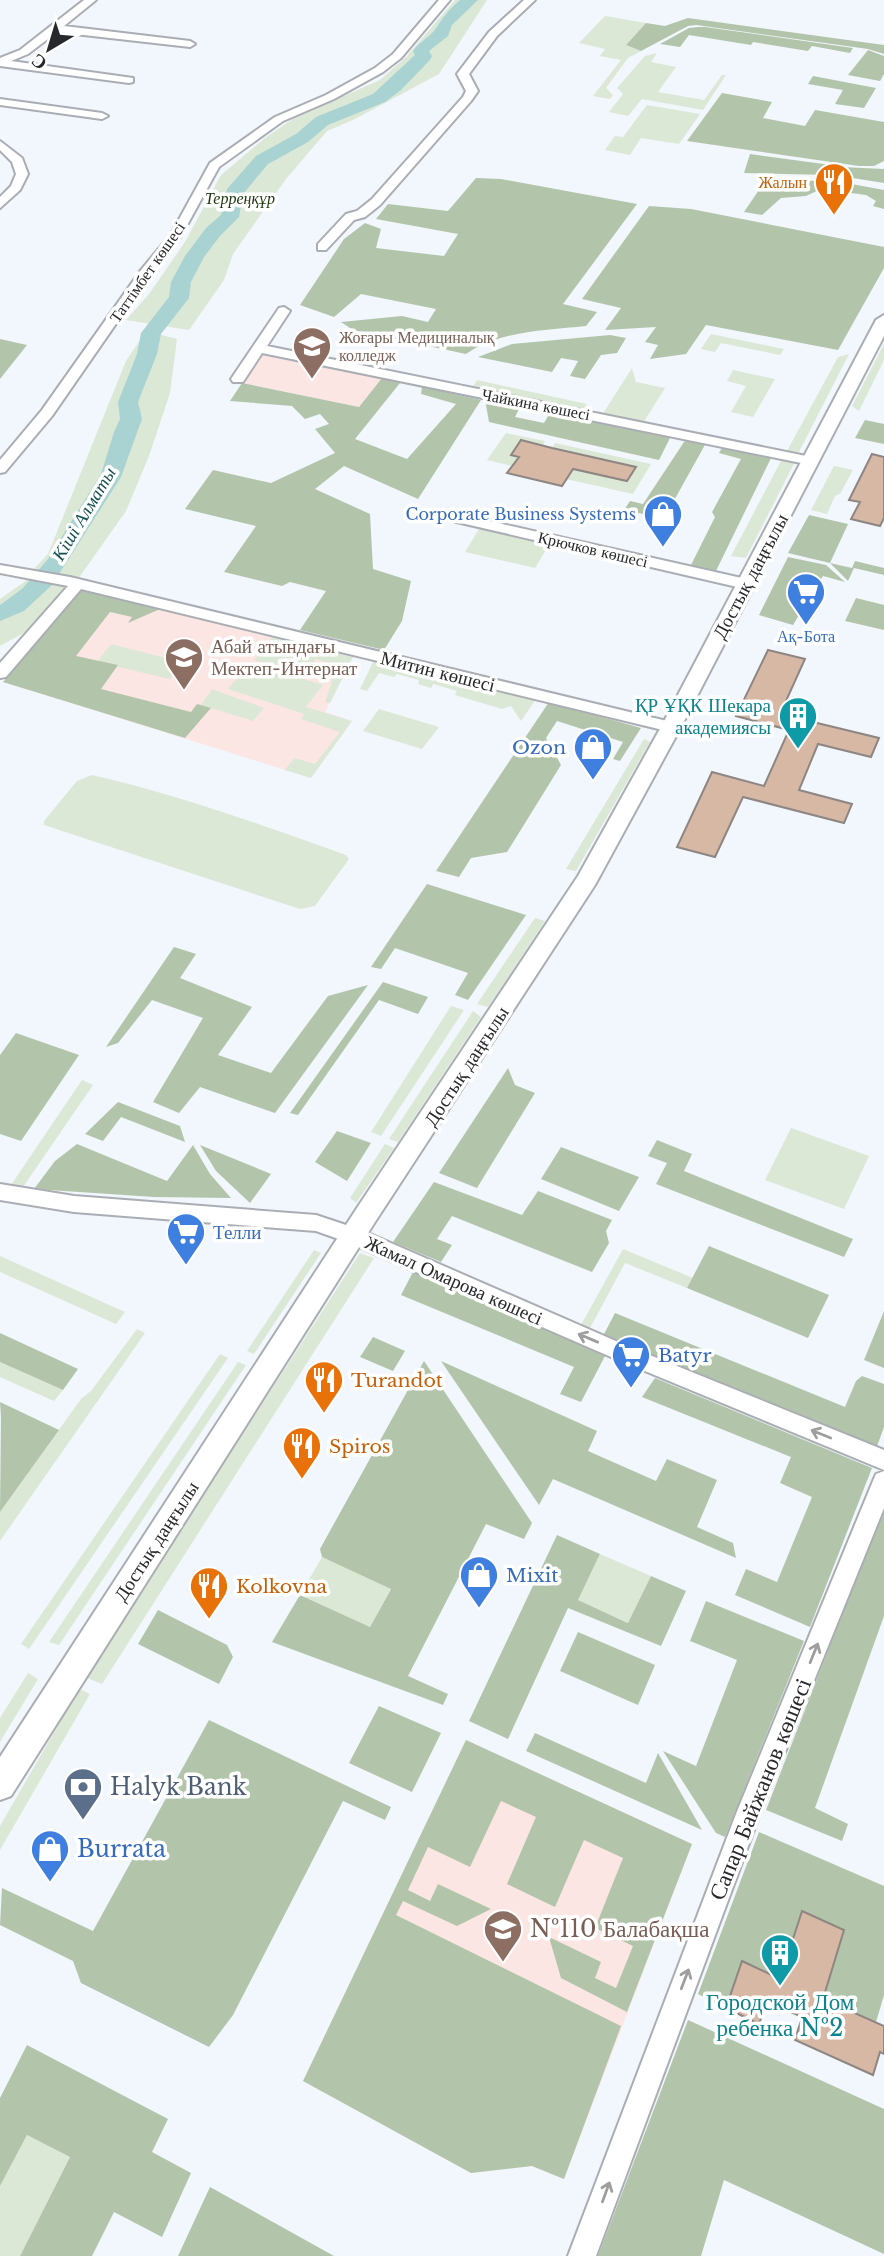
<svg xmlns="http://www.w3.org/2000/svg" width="884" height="2256" viewBox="0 0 884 2256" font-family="'Libre Baskerville',serif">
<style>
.education{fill:#fce6e3}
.green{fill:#dce8d6}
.forest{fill:#b2c5aa}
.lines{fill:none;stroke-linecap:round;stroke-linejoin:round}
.river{fill:#a9d2d2;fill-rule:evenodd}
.building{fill:#d6b8a5;stroke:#8d8682;stroke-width:2}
.minor-casing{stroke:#aaaeb4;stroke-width:4}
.major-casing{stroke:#aaaeb4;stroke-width:4}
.minor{fill:#fff;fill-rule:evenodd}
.major{fill:#fff;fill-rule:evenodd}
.oneway{stroke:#9e9ea0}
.labels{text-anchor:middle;stroke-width:7;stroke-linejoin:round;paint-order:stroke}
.far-food-label{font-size:16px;fill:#c56008;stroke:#fff;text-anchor:end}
.far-park-label{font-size:16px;font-style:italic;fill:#1a330a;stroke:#fff}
.far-street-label{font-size:16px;fill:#27282b;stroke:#fff}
.far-education-label{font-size:16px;fill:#785e54;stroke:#fff;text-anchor:start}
.far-shop-label{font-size:16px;fill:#366cbe;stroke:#fff;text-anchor:end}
.far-water-label{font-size:18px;font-style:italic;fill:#134e4e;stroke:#fff}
.street-label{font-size:19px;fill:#27282b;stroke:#fff}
.education-label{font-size:19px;fill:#785e54;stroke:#fff;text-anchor:start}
.culture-label{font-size:19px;fill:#0d838f;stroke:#fff;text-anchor:end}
.shop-label{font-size:19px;fill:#366cbe;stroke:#fff;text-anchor:start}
.food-label{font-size:19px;fill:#c56008;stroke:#fff;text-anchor:start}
.near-service-label{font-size:23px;fill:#4e5e75;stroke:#fff;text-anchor:start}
.near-street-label{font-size:23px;fill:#27282b;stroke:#fff}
.near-shop-label{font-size:23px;fill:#366cbe;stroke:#fff;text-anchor:start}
.near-education-label{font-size:23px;fill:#785e54;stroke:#fff;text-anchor:start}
.near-culture-label{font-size:23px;fill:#0d838f;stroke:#fff}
</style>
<rect width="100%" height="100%" fill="#f2f6fd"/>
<path class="education" d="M 264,354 L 382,378 L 359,407 L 242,383 Z
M 79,589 L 354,655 L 325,712 L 352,721 L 311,778 L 3,682 Z
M 466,1740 L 692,1844 L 564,2179 L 532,2166 L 471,2173 L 303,2081 Z"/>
<path class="green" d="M 455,0 L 487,0 L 439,74 L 353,120 L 327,131 L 286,179 L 233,254 L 224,280 L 189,330 L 126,320 L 149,294 L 185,242 L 221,175 L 265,138 L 294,118 L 380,80 L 406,57 Z
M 605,16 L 646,23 L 626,45 L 641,51 L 628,58 L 606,88 L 613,95 L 610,99 L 593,96 L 621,60 L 600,56 L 605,49 L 579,43 Z
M 657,53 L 651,62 L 676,67 L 658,92 L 704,100 L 722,75 L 726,75 L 703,110 L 642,99 L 628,116 L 609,112 L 623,94 L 617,88 L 645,56 Z
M 647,105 L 700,114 L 679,144 L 641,138 L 630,155 L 605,150 L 615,136 L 623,137 Z
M 146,331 L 177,339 L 170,393 L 149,456 L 126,511 L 78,579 L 32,571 L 48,554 L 126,361 Z
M 711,334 L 784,349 L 780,355 L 721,343 L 715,352 L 701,349 Z
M 884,344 L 884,360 L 859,411 L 852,406 Z
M 849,354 L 798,454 L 787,451 L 838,357 Z
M 632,368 L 636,382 L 665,388 L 643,423 L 602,415 Z
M 733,370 L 775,379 L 753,417 L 731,412 L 746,386 L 727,381 Z
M 477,380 L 587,404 L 583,410 L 472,388 Z
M 506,433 L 545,441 L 543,445 L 521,441 L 548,466 L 517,459 L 512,466 L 487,460 Z
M 555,443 L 651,464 L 633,494 L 566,479 L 562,466 L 626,481 L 635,468 L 552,448 Z
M 783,457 L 796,460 L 746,558 L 731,556 Z
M 834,466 L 853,470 L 840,494 L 835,496 L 827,514 L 811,510 Z
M 479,529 L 549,545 L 535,568 L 465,552 Z
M 27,580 L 70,587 L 31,629 L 0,646 L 0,599 Z
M 273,636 L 354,655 L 330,703 L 325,702 L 337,666 L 316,659 L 303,675 L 254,660 Z
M 111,644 L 181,662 L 170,679 L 97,662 Z
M 374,660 L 536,699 L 521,721 L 511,706 L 502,709 L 455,695 L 457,691 L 433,684 L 431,688 L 418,684 L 419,680 L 397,674 L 394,677 L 379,673 L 367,691 L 360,689 Z
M 251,662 L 323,685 L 306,707 L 352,721 L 311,778 L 285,770 L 294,758 L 315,764 L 340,732 L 301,719 L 304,714 L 228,689 Z
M 212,689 L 264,708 L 253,721 L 201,705 Z
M 379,709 L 439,727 L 422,749 L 363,731 Z
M 644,739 L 650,742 L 576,871 L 566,869 Z
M 92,775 C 179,795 262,825 346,855 L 349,859 L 315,906 L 300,909 L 44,825 L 44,821 L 77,781 Z
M 535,918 L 545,921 L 488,1007 L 477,1004 Z
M 451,1006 L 464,1010 L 381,1136 L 371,1132 Z
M 473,1011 L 481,1017 L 398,1142 L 389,1139 Z
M 82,1080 L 93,1085 L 23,1187 L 11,1185 Z
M 791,1128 L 869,1156 L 844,1209 L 765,1180 Z
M 385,1144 L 394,1148 L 356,1203 L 350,1198 Z
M 623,1249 L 693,1278 L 687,1288 L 625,1263 L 589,1330 L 580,1327 Z
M 314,1250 L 321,1253 L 254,1354 L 247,1351 Z
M 360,1253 L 374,1258 L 102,1684 L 85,1677 Z
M 0,1256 L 125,1312 L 116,1324 L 0,1272 Z
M 137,1329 L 145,1333 L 0,1541 L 0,1512 L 81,1399 L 91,1391 Z
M 220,1354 L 228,1358 L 29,1649 L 21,1644 Z
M 0,1362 L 63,1390 L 54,1401 L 0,1377 Z
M 238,1362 L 246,1365 L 59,1645 L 49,1642 Z
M 600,1554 L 651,1576 L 629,1623 L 578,1600 Z
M 322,1557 L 391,1588 L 370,1627 L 300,1595 Z
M 28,1673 L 38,1679 L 0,1742 L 0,1718 Z
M 79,1689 L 90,1694 L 0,1850 L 0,1826 Z
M 27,2135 L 70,2157 L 20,2256 L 0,2256 L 0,2186 Z"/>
<path class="forest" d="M 688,18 L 884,45 L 884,54 L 868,49 L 696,25 L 688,26 L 641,51 L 626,45 L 646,23 L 665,26 Z
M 698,27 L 705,27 L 853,48 L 850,53 L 812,46 L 808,51 L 753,42 L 751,45 L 689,35 L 680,47 L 660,44 L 689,28 Z
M 868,50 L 884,56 L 884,74 L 880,81 L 848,75 Z
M 813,76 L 876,88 L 864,108 L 835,104 L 843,90 L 808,84 Z
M 722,93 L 772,102 L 763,118 L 805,126 L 815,110 L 884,122 L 884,161 L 874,166 L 859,166 L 687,141 Z
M 750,154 L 831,165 L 830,175 L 744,173 Z
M 841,167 L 884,169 L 884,183 L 840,176 Z
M 476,178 L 501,179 L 637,204 L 563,304 L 597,312 L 586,326 C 546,330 499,331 466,354 L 353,330 L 341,322 L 402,316 L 428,322 L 436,309 L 361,294 L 334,317 L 300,305 L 344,239 L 365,223 L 381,229 L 376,248 L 444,256 L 458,234 L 376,219 L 388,204 L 448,211 Z
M 767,178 L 846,183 L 884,190 L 884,209 L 873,206 L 876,201 L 866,195 L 821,189 L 806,196 L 781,198 L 762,215 L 744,212 Z
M 649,206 L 691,209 L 884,247 L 884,268 L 838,350 L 706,325 L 686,354 L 650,359 L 658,345 L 645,342 L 656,327 L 605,330 L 621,308 L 582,299 Z
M 610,335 L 626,338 L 617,353 L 601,355 L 585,379 L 570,376 L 578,361 L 561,358 L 552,372 L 478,357 L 512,344 Z
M 0,339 L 27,345 L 0,379 Z
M 382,378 L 400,383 L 355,439 L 407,459 L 456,404 L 421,394 L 422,387 L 481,400 L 418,499 L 344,466 L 315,489 L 370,514 L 373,569 L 411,581 L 402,621 L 384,650 L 300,630 L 326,591 L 290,582 L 282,586 L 224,572 L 256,526 L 185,509 L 213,470 L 271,483 L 335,453 L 315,429 L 329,424 L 320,414 L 305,419 L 292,406 L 230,401 L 242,383 L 359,407 Z
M 485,399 L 520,407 L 515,417 L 544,423 L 550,413 L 555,412 L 671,436 L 659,460 L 489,422 Z
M 865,420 L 884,424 L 884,444 L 855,438 Z
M 686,439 L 706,443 L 671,506 L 659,504 L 653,516 L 624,510 L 630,501 L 643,504 Z
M 723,446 L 772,456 L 715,573 L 690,567 L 715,517 L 712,512 L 741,459 L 719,453 Z
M 809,515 L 848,524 L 830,563 L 852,568 L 855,561 L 884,568 L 884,575 L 854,568 L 848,581 L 830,563 L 788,553 Z
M 788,557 L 826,565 L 845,582 L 823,576 L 793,625 L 759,615 Z
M 79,589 L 160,609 L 128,623 L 132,617 L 110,612 L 76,656 L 118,665 L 101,689 L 191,712 L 197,704 L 211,708 L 185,738 L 3,682 Z
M 856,598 L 884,605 L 884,630 L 845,621 Z
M 549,702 L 641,728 L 620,761 L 613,759 L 623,742 L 557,721 L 546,738 L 561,765 L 507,852 L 471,858 L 459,877 L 436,871 Z
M 427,884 L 526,915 L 468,1000 L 455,995 L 468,973 L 395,948 L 381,969 L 371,967 Z
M 174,947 L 196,954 L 180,978 L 252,1007 L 218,1055 L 271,1073 L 328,996 L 368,985 L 275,1113 L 200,1087 L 179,1113 L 153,1102 L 203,1018 L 152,1000 L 118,1043 L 106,1047 Z
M 383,982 L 428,997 L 418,1014 L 379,1000 L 298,1115 L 290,1113 Z
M 16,1033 L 79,1055 L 21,1141 L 0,1134 L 0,1055 Z
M 508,1068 L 515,1085 L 535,1093 L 477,1188 L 439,1173 Z
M 118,1102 L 180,1126 L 185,1142 L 121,1117 L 103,1141 L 85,1134 Z
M 337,1131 L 371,1143 L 347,1181 L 315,1162 Z
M 657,1140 L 692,1154 L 684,1171 L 853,1239 L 844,1257 L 656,1184 L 667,1163 L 648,1156 Z
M 77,1144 L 167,1181 L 193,1145 L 210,1174 L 231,1198 L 154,1197 L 34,1189 L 55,1161 Z
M 200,1145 L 271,1174 L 250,1203 L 216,1171 Z
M 561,1147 L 639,1177 L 619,1211 L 541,1179 Z
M 434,1182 L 522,1215 L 538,1191 L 612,1220 L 606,1231 L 609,1243 L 592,1272 L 452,1216 L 437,1239 L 452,1245 L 441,1262 L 393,1242 Z
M 709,1246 L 829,1295 L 808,1338 L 687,1288 Z
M 413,1272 L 606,1354 L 581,1402 L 560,1394 L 574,1367 L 401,1295 Z
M 884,1311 L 884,1368 L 864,1360 Z
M 615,1313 L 845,1407 L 856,1381 L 862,1376 L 884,1384 L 884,1427 L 876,1449 L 603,1336 Z
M 0,1333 L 78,1369 L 63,1390 L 0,1362 Z
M 373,1337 L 405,1351 L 393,1371 L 360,1357 Z
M 424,1361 L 532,1523 L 524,1539 L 486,1524 L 408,1676 L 448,1694 L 443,1705 L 272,1642 L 300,1595 L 370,1627 L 391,1589 L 322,1557 L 320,1549 Z
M 441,1361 L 597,1431 L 588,1451 L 656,1481 L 667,1459 L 717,1480 L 697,1527 L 733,1543 L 736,1558 L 553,1479 L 539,1505 Z
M 655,1378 L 872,1468 L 810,1627 L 735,1595 L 746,1569 L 777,1582 L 812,1497 L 780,1483 L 791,1457 L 642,1397 Z
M 0,1402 L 59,1430 L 0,1512 L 1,1417 Z
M 884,1507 L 884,1616 L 815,1808 L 848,1824 L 842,1841 L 766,1810 Z
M 557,1535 L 600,1554 L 578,1600 L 628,1623 L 651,1576 L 686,1591 L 661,1646 L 568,1608 L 508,1739 L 469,1721 Z
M 706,1601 L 804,1641 L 725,1837 L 716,1833 L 663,1751 L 696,1766 L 737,1660 L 690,1641 Z
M 158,1610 L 227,1645 L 233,1657 L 219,1684 L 138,1644 Z
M 578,1632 L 655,1665 L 638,1705 L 560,1671 Z
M 379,1706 L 441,1733 L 412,1792 L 349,1763 Z
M 209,1720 L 391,1807 L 385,1820 L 343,1801 L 233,2015 L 209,2047 L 81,1983 L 73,1961 L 0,1925 L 2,1888 L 93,1931 Z
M 535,1733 L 646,1783 L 658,1753 L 702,1830 L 526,1751 Z
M 466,1740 L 692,1844 L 627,2012 L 561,1978 L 549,1937 L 601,1962 L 595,1978 L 616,1988 L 633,1946 L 595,1928 L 623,1858 L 584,1840 L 555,1907 L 507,1884 L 536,1817 L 501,1801 L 470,1867 L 428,1847 L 408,1890 L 430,1901 L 438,1884 L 491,1909 L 457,1926 L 403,1901 L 396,1915 L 621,2026 L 564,2179 L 532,2166 L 471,2173 L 303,2081 Z
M 759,1832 L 884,1886 L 884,1995 L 876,2022 L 823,1999 L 844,1930 L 802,1911 L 780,1979 L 742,1962 L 726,2008 L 698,1994 Z
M 688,2020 L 884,2109 L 884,2254 L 724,2180 L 701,2256 L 598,2256 Z
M 27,2045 L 168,2119 L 152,2152 L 191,2173 L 162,2237 L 114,2212 L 92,2256 L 20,2256 L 70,2157 L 27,2135 L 0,2186 L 0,2098 Z
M 210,2187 L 334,2256 L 178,2256 Z"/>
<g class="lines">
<path class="river" d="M 460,0 L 478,0 L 452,25 L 448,36 L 429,51 L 432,56 L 430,60 L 401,90 L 385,102 L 328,125 L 308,142 L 268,164 L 243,194 L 239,217 L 220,236 L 204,257 L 191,282 L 189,298 L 161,334 L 157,354 L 138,402 L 142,419 L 121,477 L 52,585 L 24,611 L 0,621 L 0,605 L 22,589 L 48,559 L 101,474 L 114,432 L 120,419 L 118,402 L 137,354 L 141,333 L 169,297 L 171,282 L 185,256 L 206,228 L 221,215 L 227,189 L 256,156 L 296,134 L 316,117 L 373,94 L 415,55 L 413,51 C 418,43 428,38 434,31 C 442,19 448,10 460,0 Z"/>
</g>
<path class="building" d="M 521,440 L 552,448 L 636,467 L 627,481 L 573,469 L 562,486 L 507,473 L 519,457 L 511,455 Z
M 872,454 L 884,457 L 884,518 L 880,526 L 851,519 L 860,502 L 849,500 Z
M 768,650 L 805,659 L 780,714 L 879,738 L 871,757 L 818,744 L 799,790 L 852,804 L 844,823 L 743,797 L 715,857 L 677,847 L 712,772 L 764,786 L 789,730 L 736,716 Z
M 802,1911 L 844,1930 L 823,1999 L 884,2026 L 884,2054 L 880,2052 L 873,2075 L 795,2040 L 802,2017 L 767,2001 L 759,2024 L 726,2008 L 742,1961 L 780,1979 Z"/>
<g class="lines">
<g class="minor-casing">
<path id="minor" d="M 84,0 L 96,0 L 64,26 L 190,41 L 195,44 L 190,47 L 57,32 L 28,54 L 11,61 L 133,78 L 133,82 L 129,83 L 0,66 L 0,58 L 20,50 Z
M 439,0 L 450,0 L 401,58 L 383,72 L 334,99 L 283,121 L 219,167 L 180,238 L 149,276 L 52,416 L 5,472 L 0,473 L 0,460 L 42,410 L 141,270 L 171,234 L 210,163 L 275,117 L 326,95 L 375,68 L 393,54 Z
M 524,0 L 535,0 L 497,36 L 469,74 L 478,91 L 471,101 L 380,205 L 365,217 L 354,220 L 326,250 L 318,250 L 318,244 L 346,214 L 357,211 L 372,199 L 463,97 L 466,91 L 457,74 L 489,32 Z
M 0,99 L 102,113 L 108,116 L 102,119 L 0,105 Z
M 0,141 L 22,158 L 28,174 L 20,190 L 0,208 L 0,197 L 11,186 L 16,174 L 12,162 L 0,150 Z
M 284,307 L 290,311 L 267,346 L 811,457 L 818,461 L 811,465 L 262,353 L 243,382 L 233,382 L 231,379 L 279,308 Z
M 440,510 L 746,579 L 754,584 L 746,589 L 435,517 L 433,514 L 435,511 Z
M 0,565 L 70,577 L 671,722 L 679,727 L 671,732 L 81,589 L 6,677 L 0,678 L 0,663 L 68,586 L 0,573 Z
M 0,1184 L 74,1196 L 316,1215 L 361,1230 L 625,1345 L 884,1450 L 884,1470 L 611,1357 L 347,1242 L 316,1231 L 74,1212 L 0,1200 Z
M 884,1471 L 884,1508 L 760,1814 L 596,2256 L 568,2256 L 736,1814 L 873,1481 L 876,1474 Z"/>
</g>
<g class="major-casing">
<path id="major" d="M 884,315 L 884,336 L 681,727 L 595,885 L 375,1222 L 11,1796 L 0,1800 L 0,1757 L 357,1208 L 578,876 L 661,727 L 876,320 Z"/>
</g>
<use href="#minor" class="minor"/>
<use href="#major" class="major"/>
</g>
<defs><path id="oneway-shaft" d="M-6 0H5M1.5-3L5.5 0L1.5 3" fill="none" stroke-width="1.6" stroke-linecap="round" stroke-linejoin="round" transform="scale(1.75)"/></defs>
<g class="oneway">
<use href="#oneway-shaft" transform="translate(588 1338) rotate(-157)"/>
<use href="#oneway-shaft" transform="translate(821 1434) rotate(-158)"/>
<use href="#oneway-shaft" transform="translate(814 1653) rotate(-68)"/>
<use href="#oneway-shaft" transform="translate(685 1979) rotate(-69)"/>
<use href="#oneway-shaft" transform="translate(606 2192) rotate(-70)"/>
</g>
<defs>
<g id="restaurant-pin" transform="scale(2.0125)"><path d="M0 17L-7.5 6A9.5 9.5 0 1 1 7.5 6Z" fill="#e8710a" stroke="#fff"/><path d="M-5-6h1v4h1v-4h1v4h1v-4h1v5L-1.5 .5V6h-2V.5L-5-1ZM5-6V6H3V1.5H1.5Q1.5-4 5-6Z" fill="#fff"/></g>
<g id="university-pin" transform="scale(2.0125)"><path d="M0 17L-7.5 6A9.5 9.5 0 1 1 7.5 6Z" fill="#8d6e63" stroke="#fff"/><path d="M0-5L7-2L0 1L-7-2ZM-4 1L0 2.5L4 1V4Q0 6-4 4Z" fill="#fff"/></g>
<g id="shop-pin" transform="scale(2.0125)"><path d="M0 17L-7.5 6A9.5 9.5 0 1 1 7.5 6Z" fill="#3f7fe0" stroke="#fff"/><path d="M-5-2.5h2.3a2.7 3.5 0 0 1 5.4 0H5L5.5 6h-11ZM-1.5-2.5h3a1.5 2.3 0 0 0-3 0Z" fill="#fff"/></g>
<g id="supermarket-pin" transform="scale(2.0125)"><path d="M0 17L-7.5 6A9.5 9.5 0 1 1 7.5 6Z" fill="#3f7fe0" stroke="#fff"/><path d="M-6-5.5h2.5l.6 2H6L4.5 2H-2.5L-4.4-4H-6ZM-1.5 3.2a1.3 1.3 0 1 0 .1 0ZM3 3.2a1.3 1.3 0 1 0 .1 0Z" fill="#fff"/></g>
<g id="school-pin" transform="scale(2.0125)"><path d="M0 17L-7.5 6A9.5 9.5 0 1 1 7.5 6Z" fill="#8d6e63" stroke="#fff"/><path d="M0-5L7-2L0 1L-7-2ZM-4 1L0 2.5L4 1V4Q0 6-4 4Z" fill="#fff"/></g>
<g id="building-pin" transform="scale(2.0125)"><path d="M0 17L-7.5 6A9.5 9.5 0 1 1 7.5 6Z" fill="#0f9aa8" stroke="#fff"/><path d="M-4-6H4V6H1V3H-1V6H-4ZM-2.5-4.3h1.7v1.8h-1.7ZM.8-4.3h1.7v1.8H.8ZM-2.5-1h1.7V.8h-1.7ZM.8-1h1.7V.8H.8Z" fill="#fff"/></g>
<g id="bank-pin" transform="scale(2.0125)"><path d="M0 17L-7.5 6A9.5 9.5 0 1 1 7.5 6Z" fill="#5c6f8a" stroke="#fff"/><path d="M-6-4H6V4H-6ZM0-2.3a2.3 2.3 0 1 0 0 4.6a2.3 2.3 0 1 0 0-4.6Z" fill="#fff"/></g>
</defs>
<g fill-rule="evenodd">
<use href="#restaurant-pin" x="834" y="182"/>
<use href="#university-pin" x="312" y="346"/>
<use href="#shop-pin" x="663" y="514"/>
<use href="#supermarket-pin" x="806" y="592"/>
<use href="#school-pin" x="184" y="657"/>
<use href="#building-pin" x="798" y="716"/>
<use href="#shop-pin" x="593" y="747"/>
<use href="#supermarket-pin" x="186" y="1232"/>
<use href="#supermarket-pin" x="631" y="1355"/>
<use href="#restaurant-pin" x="324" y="1380"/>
<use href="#restaurant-pin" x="302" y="1446"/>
<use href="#shop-pin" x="479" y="1575"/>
<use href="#restaurant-pin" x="209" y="1586"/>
<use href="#bank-pin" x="83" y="1787"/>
<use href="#shop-pin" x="50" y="1849"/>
<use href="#school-pin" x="503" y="1929"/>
<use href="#building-pin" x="780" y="1953"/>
</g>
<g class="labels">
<g class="far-food-label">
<text x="807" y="188">Жалын</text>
</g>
<g class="far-park-label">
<text x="240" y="204">Терреңқұр</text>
</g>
<g class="far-street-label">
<text transform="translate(147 272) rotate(-55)" y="6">Таттімбет көшесі</text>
<text transform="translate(536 404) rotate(11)" y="6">Чайкина көшесі</text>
<text transform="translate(593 549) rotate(13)" y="6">Крючков көшесі</text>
</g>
<g class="far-education-label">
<text x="339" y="343">Жоғары Медициналық<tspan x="339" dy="18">колледж</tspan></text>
</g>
<g class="far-shop-label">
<text x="636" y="520">Corporate Business Systems</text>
<text x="806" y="642" text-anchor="middle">Ақ-Бота</text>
</g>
<g class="far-water-label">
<text transform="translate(84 514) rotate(-59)" y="6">Кіші Алматы</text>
</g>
<g class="street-label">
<text transform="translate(750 576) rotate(-62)" y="7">Достық даңғылы</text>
<text transform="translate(438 671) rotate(14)" y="7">Митин көшесі</text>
<text transform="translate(466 1066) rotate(-57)" y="7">Достық даңғылы</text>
<text transform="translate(454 1280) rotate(24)" y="7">Жамал Омарова көшесі</text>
<text transform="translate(156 1541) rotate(-57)" y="7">Достық даңғылы</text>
</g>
<g class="education-label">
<text x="211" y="653">Абай атындағы<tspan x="211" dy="22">Мектеп-Интернат</tspan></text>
</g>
<g class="culture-label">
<text x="771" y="712">ҚР ҰҚК Шекара<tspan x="771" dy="22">академиясы</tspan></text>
</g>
<g class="shop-label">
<text x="566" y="754" text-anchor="end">Ozon</text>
<text x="213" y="1239">Телли</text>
<text x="658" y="1362">Batyr</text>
<text x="506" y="1582">Mixit</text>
</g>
<g class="food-label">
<text x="351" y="1387">Turandot</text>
<text x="329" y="1453">Spiros</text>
<text x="236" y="1593">Kolkovna</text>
</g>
<g class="near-service-label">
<text x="110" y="1795">Halyk Bank</text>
</g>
<g class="near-street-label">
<text transform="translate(760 1789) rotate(-68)" y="8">Сапар Байжанов көшесі</text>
</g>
<g class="near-shop-label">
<text x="77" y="1857">Burrata</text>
</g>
<g class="near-education-label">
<text x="530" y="1937">№110 Балабақша</text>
</g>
<g class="near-culture-label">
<text x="780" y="2010">Городской Дом<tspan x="780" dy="26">ребенка №2</tspan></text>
</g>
</g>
<g transform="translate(49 49) rotate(218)" stroke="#ffffff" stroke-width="5" paint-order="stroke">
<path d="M0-5L12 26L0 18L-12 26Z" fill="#27282b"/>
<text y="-10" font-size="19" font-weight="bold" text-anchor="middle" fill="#27282b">С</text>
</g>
</svg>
